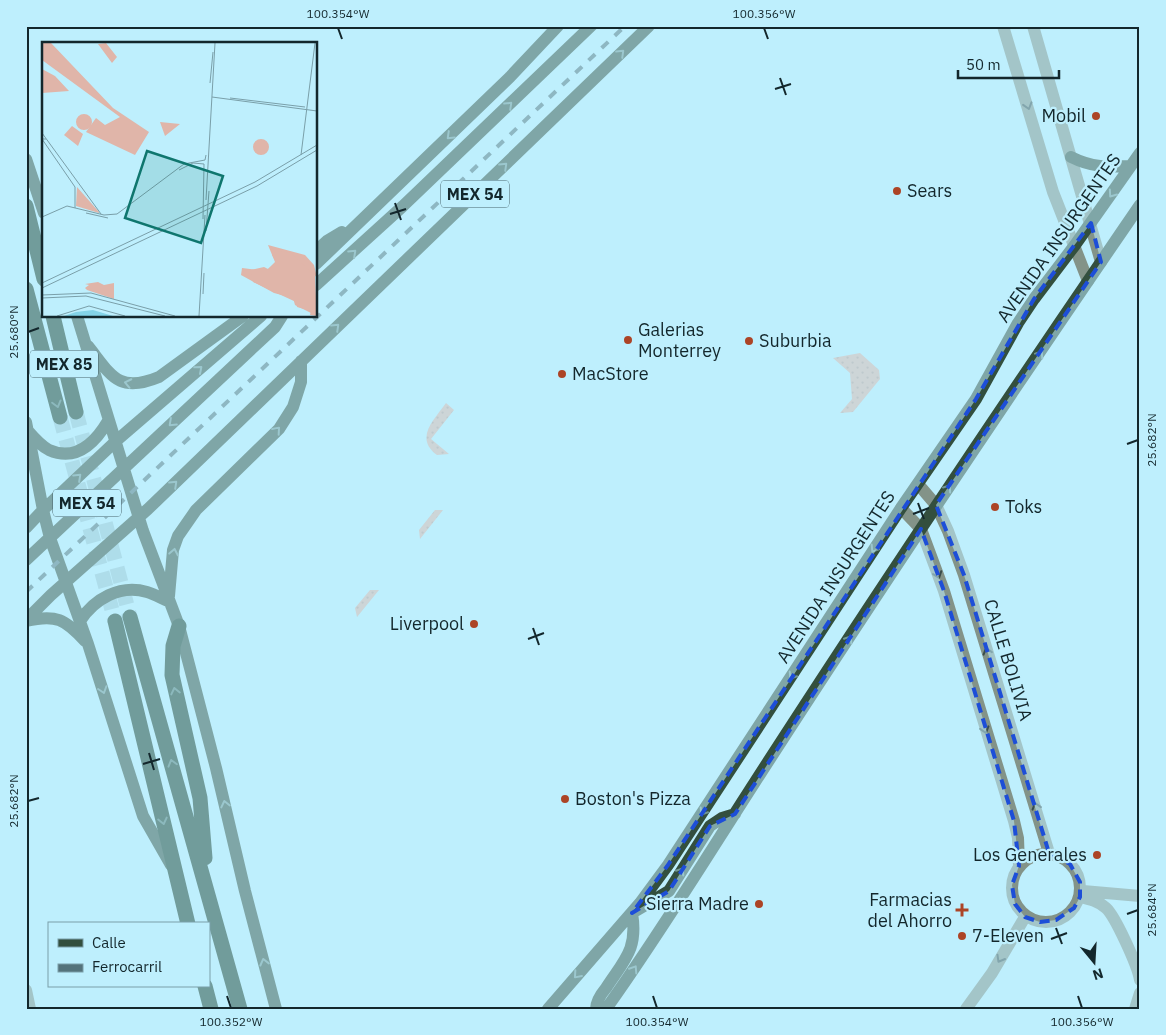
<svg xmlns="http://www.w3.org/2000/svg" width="1166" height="1035" viewBox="0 0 1166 1035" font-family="'IBM Plex Sans',sans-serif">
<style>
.grass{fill:url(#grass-dots)}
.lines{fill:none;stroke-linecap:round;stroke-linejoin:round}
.highway-tunnel{stroke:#9cc7d3;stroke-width:15;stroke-dasharray:15 8;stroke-linecap:butt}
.minor{stroke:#839388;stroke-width:12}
.major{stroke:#334f3e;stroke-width:12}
.highway{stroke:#153824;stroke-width:15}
.rail{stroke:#54737b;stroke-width:4;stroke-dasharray:9 9;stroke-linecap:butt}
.oneway{stroke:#729794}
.oneway2{stroke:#3a4d4c}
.oneway3{stroke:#507870}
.marked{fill:none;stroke:#1d4ed8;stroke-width:4;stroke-dasharray:10 6;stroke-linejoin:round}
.ticks{fill:none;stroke:#13272c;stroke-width:2}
.poi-dot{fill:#ac4426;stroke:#beeffd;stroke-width:2}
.labels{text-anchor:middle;stroke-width:4.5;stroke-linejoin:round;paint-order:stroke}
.shield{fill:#beeffd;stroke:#46636b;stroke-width:1}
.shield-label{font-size:16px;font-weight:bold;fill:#13272c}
.poi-label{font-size:18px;fill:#13272c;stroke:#beeffd;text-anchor:start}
.street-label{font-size:18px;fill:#13272c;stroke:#beeffd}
.inset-road{fill:none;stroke:#7a9fa9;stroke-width:1}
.view{fill:#0f766e;fill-opacity:0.15;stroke:#0f766e;stroke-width:2.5}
.inset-edge{fill:none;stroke:#13272c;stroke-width:2.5}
.neatline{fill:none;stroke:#13272c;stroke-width:2}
.ticks-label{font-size:12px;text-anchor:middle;fill:#13272c}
</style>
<defs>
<pattern id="grass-dots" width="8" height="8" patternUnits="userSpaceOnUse" patternTransform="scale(1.25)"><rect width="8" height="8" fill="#e0b5a9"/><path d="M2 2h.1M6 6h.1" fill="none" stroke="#bf9c92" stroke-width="1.8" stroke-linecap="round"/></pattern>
</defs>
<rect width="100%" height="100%" fill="#beeffd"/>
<path class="grass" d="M 860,353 L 879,370 L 880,379 L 853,412 L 840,413 L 852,399 L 850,373 L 833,358 Z
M 446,403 L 454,410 L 431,439 L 449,454 L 437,455 C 414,438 434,420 446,403 Z
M 435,510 L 443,510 L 420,539 L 419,530 Z
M 370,590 L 379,590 L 357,617 L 355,608 Z"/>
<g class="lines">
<path class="highway-tunnel" d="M 76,412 L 130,617
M 60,417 L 115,621"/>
<path class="minor" d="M 1003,26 L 1053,192 L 1088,281
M 1033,26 L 1101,262
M 918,484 L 936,505 L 948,531 L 964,575 L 1049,853
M 901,508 L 921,529 L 944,591 L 1014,821 L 1018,838 L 1019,866
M1012 888a34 34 0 1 1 68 0a34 34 0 1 1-68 0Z
M 1083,891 L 1140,896
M 1080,897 C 1090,899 1098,901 1106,908 C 1115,916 1138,966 1140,980
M 26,990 L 30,1009
M 966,1009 L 992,973 L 1025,917
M 1135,1009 L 1140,993"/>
<path class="major" d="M 1071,157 C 1093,168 1108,167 1131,166
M 26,159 L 44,213
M 316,251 L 327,241 L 342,232
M 316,264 L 510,77 L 558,26
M 316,285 L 403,206 L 591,26
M 77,316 L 143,531 L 179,626 L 216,768 L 245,891 L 276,1009
M 88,346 C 111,375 118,394 159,377 L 243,316
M 26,422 L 43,510 L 50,538 L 88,644 L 143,816 L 171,865
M 28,431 C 34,438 41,446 49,450 C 76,462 95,443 108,421
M 26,528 L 43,510 L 116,441 L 261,316
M 26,560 L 275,327 L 282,316
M 169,596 L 173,550 L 178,536 L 196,510 L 279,429 L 293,407 L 301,382 L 301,361
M 26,620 L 51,595 L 148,509 L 649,26
M 26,621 C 56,614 65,619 85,641
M 80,621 C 94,599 120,584 147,592 C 154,594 161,598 168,601
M 637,910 L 669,891 L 710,826 L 722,818 L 735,814
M 548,1009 L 640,903 L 668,865 L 901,508 L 976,399 L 1018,323 L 1034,299 L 1075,245 L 1140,153
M 596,1009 C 596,1001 601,994 606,988 C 625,959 638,949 632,913
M 606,1009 C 659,935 706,858 755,782 C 880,588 1009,396 1140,205"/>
<path class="highway" d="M 26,206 L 44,279
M 26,289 L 60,417
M 53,316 L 76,412
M 130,617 L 240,1009
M 115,621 L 188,924
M 179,626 L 173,646 L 172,675 L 200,798 L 205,858
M 205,986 L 211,1009"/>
<path class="rail" d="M 26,592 L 625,26"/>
</g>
<defs><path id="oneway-chevron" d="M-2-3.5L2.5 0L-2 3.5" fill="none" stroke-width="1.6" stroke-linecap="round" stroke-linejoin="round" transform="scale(1.25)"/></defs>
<g class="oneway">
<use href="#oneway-chevron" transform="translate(621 53) rotate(-44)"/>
<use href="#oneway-chevron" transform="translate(509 105) rotate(-44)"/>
<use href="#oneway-chevron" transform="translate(450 136) rotate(136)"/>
<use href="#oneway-chevron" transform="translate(504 166) rotate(-44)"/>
<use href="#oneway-chevron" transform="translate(1112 194) rotate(125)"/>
<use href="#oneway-chevron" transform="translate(353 253) rotate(-43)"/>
<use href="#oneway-chevron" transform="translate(336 327) rotate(-44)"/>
<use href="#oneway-chevron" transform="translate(1040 354) rotate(-56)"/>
<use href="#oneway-chevron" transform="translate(199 369) rotate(-41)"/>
<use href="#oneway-chevron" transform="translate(128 383) rotate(-168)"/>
<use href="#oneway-chevron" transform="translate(172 423) rotate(137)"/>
<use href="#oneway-chevron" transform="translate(277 430) rotate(-49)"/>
<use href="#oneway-chevron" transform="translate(78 477) rotate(-43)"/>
<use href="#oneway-chevron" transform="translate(174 484) rotate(-44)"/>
<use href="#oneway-chevron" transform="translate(948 488) rotate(-55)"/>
<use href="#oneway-chevron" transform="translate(874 549) rotate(123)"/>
<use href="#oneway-chevron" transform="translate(174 552) rotate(-79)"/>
<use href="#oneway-chevron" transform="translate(849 639) rotate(-57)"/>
<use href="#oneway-chevron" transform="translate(792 676) rotate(123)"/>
<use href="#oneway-chevron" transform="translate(103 690) rotate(72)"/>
<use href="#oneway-chevron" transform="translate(225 804) rotate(-103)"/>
<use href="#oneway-chevron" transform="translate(703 812) rotate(123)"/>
<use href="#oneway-chevron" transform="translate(681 871) rotate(-57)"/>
<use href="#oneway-chevron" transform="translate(264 962) rotate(-104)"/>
<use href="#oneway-chevron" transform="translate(634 969) rotate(-57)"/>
<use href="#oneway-chevron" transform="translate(577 975) rotate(131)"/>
</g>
<g class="oneway2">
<use href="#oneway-chevron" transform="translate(1028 106) rotate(73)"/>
<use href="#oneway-chevron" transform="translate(938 575) rotate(70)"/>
<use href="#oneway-chevron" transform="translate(987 651) rotate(-107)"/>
<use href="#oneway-chevron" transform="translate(985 730) rotate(73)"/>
<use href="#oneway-chevron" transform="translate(1036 806) rotate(-107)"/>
<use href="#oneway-chevron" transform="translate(1000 959) rotate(120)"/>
</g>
<g class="oneway3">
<use href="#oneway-chevron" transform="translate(57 404) rotate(75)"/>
<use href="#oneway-chevron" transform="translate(175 691) rotate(-103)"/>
<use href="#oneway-chevron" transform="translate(172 763) rotate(-106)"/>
<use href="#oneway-chevron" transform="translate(163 821) rotate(77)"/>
</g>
<path d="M0 0H1166V1035H0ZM 1091,223 L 1101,262 L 936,505 L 964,575 L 1049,853 L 1070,864 L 1080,882 L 1080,897 L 1074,908 L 1056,920 L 1040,922 L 1025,917 L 1015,904 L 1012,885 L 1019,866 L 1014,821 L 944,591 L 921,529 L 735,814 L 710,826 L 669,891 L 632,913 L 668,865 L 976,399 L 1034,299 Z" fill="#beeffd" fill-opacity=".55" fill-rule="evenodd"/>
<path class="marked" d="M 1091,223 L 1101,262 L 936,505 L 964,575 L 1049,853 L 1070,864 L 1080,882 L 1080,897 L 1074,908 L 1056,920 L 1040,922 L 1025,917 L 1015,904 L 1012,885 L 1019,866 L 1014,821 L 944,591 L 921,529 L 735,814 L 710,826 L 669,891 L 632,913 L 668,865 L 976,399 L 1034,299 Z"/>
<path class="ticks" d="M 338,28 L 342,39M 764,28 L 768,39M 780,78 L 786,95M 775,89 L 791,84M 395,203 L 401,220M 390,214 L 406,209M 28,332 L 39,328M 1127,444 L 1138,440M 918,503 L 924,519M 913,514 L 929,508M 533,628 L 539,645M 528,639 L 544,633M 149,753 L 154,770M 143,764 L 160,759M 28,801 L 39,798M 1127,914 L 1138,910M 1056,928 L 1062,944M 1051,939 L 1067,933M 227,996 L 231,1008M 653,996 L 657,1008M 1078,996 L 1082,1008"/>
<g class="poi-dot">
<circle cx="1096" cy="116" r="5"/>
<circle cx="897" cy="191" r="5"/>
<circle cx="628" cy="340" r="5"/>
<circle cx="749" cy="341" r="5"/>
<circle cx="562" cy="374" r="5"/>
<circle cx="995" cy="507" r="5"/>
<circle cx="474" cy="624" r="5"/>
<circle cx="565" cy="799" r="5"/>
<circle cx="1097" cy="855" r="5"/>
<circle cx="759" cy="904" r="5"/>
<path d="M959.5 902.5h5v5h5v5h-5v5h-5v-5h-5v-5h5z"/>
<circle cx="962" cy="936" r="5"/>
</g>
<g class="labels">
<g class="shield">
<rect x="441" y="180.5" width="68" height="27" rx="4"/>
<rect x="30" y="350.5" width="68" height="27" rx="4"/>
<rect x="53" y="489.5" width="68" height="27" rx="4"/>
</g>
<g class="shield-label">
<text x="475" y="200">MEX 54</text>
<text x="64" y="370">MEX 85</text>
<text x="87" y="509">MEX 54</text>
</g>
<g class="poi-label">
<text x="1086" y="122" text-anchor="end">Mobil</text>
<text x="907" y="197">Sears</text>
<text x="638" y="336">Galerias<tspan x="638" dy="21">Monterrey</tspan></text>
<text x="759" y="347">Suburbia</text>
<text x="572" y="380">MacStore</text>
<text x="1005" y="513">Toks</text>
<text x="464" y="630" text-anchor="end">Liverpool</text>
<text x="575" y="805">Boston's Pizza</text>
<text x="1087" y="861" text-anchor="end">Los Generales</text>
<text x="952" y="906" text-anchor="end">Farmacias<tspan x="952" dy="21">del Ahorro</tspan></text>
<text x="749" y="910" text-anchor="end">Sierra Madre</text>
<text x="972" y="942">7-Eleven</text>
</g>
<g class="street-label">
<text transform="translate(1059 238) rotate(-55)" y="6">AVENIDA INSURGENTES</text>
<text transform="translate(836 577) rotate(-57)" y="6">AVENIDA INSURGENTES</text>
<text transform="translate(1008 660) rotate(73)" y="6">CALLE BOLIVIA</text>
</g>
</g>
<g transform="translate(42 42)">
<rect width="275" height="275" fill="#beeffd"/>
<path d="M 0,1 L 9,1 L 71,66 L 107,90 L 93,113 L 44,90 L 54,76 L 63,83 L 78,75 L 0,18 ZM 56,240 L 62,243 L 72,241 L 72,257 L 45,248 L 43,246 L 47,243 L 43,242 Z" fill="#e0b5a9"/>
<path d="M 226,203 L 263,213 L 272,223 L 275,235 L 265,230 L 275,274 L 253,263 L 251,256 L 232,251 L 199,233 L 200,226 L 224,229 L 233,220 Z" fill="#e0b5a9"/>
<path d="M 64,1 L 75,15 L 70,21 L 56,2 ZM 0,27 L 13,34 L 27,49 L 0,51 ZM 118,80 L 138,82 L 123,94 ZM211 105a8 8 0 1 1 16 0a8 8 0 1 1-16 0ZM 35,145 L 57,170 L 57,171 L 34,164 ZM 233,209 L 249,211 L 273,234 L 275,274 L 268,273 L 269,269 L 255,265 L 254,260 L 211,240 L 209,228 L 222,225 L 226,227 L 234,220 L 230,213 Z" fill="#e0b5a9"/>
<path d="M34 80a8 8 0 1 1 16 0a8 8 0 1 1-16 0ZM 30,84 L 41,92 L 36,104 L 22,93 Z" fill="#e0b5a9"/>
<path d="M 51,268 L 71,274 L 22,274 L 34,270 Z" fill="#84d3e7"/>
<path class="inset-road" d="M 168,41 L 171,10M 170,55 L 275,69M 188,56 L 263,65M 0,91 L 59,172M 4,97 L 0,97 L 33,145 L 33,166M 259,113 L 273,1M 137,128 L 151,121 L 162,122 L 161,177M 164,158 L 173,1M 44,171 L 66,176M 0,175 L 25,164 L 62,173 L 75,172 L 142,122 L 163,118 L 164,113M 164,189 L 167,149M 0,241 L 213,140 L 275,103M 0,246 L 215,144 L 275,108M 161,252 L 162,231M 0,253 L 49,251 L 133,274M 0,256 L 44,254 L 123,274M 15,274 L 47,264 L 83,274M 157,274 L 163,173"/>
<path class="view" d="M 105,109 L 181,134 L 159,201 L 83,176 Z"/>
<rect width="275" height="275" class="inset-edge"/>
</g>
<rect width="1166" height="1035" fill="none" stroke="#beeffd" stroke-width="55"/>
<rect x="48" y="922" width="162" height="65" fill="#beeffd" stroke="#7a9fa9"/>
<rect x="58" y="939" width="25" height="8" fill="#334f3e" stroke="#7a9fa9"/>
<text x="92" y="948" font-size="15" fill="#13272c">Calle</text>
<rect x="58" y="964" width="25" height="8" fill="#54737b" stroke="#7a9fa9"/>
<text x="92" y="972" font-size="15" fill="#13272c">Ferrocarril</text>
<g transform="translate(1094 962) rotate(162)" stroke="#beeffd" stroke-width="4" paint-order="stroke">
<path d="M0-4L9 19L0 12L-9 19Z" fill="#13272c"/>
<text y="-8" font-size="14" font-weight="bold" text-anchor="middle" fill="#13272c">N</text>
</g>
<path d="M958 70v8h101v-8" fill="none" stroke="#13272c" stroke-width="2.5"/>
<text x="966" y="70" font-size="15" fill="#13272c" stroke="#beeffd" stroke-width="4" paint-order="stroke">50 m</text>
<rect x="28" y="28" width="1110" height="980" class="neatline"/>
<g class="ticks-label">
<text x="338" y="18">100.354°W</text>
<text x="764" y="18">100.356°W</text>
<text transform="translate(14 332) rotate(-90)" y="4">25.680°N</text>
<text transform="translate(1152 440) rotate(-90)" y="4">25.682°N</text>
<text transform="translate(14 801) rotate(-90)" y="4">25.682°N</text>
<text transform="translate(1152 910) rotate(-90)" y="4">25.684°N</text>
<text x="231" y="1026">100.352°W</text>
<text x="657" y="1026">100.354°W</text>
<text x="1082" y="1026">100.356°W</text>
</g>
</svg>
